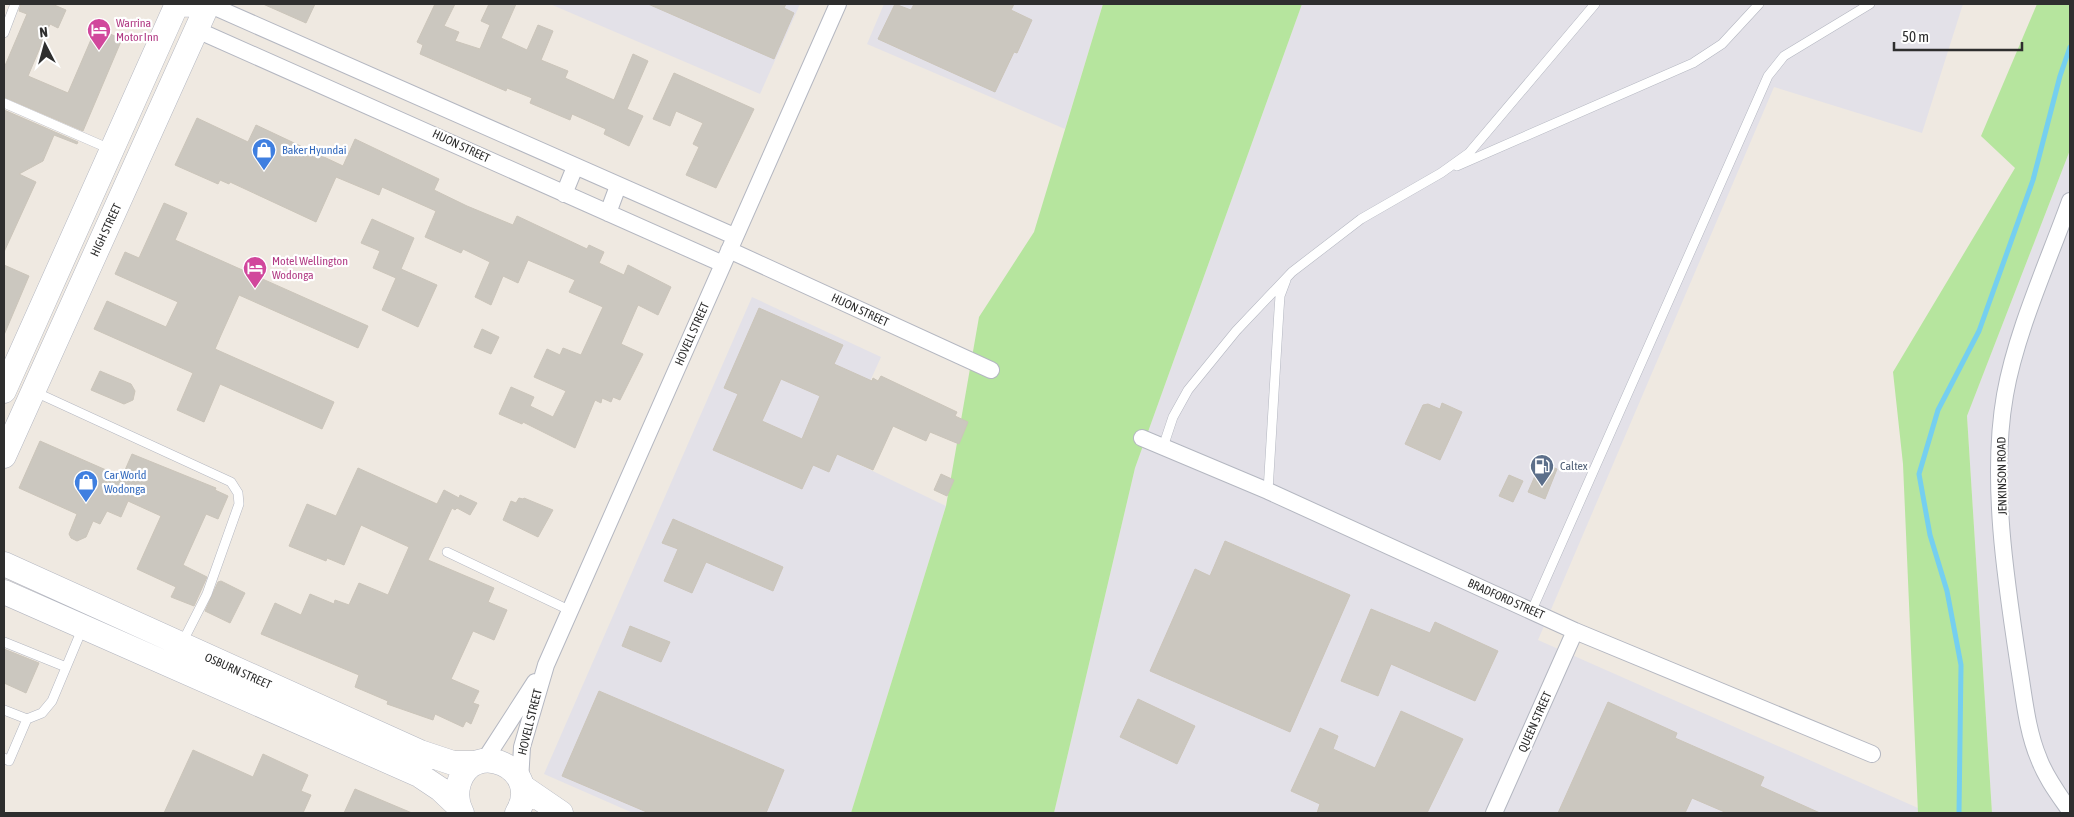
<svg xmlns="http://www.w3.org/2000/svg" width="2074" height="817" viewBox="0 0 2074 817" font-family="'Asap Condensed',sans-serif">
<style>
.industrial{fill:#e3e1e8}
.green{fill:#b6e59e}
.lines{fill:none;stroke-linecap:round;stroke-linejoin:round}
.stream{stroke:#75cff0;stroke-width:5}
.building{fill:#cbc7bf;stroke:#cbc5ba;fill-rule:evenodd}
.lane-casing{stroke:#b4b7c1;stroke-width:10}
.street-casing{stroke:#b4b7c1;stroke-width:18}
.secondary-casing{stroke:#b4b7c1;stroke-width:25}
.lane{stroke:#fff;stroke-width:9}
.street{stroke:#fff;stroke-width:16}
.secondary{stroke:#fff;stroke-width:24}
.labels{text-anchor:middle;stroke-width:4.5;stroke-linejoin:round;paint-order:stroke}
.hotel-label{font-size:12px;fill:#b23c85;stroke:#fff;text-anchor:start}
.street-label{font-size:12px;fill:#2e2e2e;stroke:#fff}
.shop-label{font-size:12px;fill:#366cbe;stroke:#fff;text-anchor:start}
.service-label{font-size:12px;fill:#4e5e75;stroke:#fff;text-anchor:start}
</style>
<rect width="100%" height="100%" fill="#efe9e1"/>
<path class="industrial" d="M 550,4 L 800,4 L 760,94 Z
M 884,4 L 1103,4 L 1065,129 L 867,44 Z
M 1302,4 L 1963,4 L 1922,133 L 1774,87 L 1538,640 L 1918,808 L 1918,813 L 1054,813 L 1135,468 Z
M 2070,150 L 2070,813 L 1992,813 L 1967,416 Z
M 752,297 L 881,357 L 837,454 L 946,506 L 851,813 L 633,813 L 544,774 Z"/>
<path class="green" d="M 1103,4 L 1302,4 L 1135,468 L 1054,813 L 851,813 L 946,506 L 979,317 L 1034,232 Z
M 2037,4 L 2070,4 L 2070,150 L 1967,416 L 1992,813 L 1918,813 L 1903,464 L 1893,372 L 2015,168 L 1981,136 Z"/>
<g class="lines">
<path class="stream" d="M 1959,813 L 1961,665 L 1947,591 L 1930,535 L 1919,474 L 1938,410 L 1979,331 L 2033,180 L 2060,76 L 2070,47"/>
</g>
<path class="building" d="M 21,4 L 52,4 L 66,10 L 58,28 L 50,24 L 28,76 L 68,93 L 96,28 L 122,39 L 83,131 L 4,97 L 4,68 L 27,14 L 19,11 Z
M 263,4 L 315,4 L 306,23 Z
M 435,4 L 455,4 L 444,26 L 459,32 L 455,41 L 480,49 L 490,25 L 481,21 L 489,4 L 516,4 L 501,38 L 527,50 L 538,25 L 553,31 L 541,60 L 568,71 L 565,78 L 614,100 L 633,54 L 648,61 L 627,109 L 643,116 L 629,146 L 604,134 L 606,129 L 572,114 L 570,120 L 530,103 L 532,98 L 507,88 L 506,91 L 420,54 L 423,45 L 417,42 Z
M 648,4 L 786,4 L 784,8 L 794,13 L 774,59 Z
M 895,4 L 911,10 L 914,4 L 1014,4 L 1011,10 L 1032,20 L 1017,53 L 1014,52 L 995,92 L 878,39 Z
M 674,73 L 754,109 L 716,188 L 686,175 L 699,147 L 693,144 L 703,123 L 676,111 L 670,126 L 653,119 Z
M 4,110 L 78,142 L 77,144 L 54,135 L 43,161 L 19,174 L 36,182 L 4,252 Z
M 197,118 L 248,142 L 256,125 L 343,166 L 355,139 L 439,179 L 434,190 L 467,206 L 513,225 L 517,216 L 587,249 L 589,245 L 604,252 L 599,263 L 624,275 L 628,265 L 671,287 L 658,315 L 638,305 L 621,344 L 643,354 L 620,400 L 613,397 L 611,402 L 602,398 L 601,403 L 595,400 L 575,448 L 523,422 L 522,424 L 499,414 L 511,387 L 534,397 L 530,406 L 553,417 L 566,391 L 534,377 L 547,349 L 560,355 L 563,348 L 581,355 L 603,307 L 569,292 L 575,280 L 528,260 L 518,283 L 503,276 L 491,305 L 475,297 L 490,262 L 463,249 L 461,253 L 425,237 L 436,211 L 382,187 L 379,195 L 336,177 L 316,222 L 230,182 L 229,184 L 220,180 L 218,184 L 175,165 Z
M 164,203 L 187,213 L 175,240 L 368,326 L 358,348 L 239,295 L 221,335 L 215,349 L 334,402 L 322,429 L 220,384 L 204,422 L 177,410 L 193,373 L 94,329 L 107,301 L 166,327 L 178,302 L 115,274 L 125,252 L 139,258 Z
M 372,219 L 414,238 L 401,269 L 437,285 L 418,327 L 382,310 L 396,278 L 373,268 L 380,251 L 361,243 Z
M 4,265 L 29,276 L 4,335 Z
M 759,308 L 843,345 L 834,364 L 872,381 L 873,378 L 878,381 L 881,376 L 957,412 L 955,416 L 968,422 L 959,444 L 930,432 L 926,441 L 893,426 L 873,470 L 837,454 L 829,472 L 813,465 L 802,489 L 713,450 L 738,394 L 724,388 ZM 781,379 L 820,396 L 802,439 L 762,421 Z
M 482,329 L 499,337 L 491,354 L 474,347 Z
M 100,371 L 131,384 L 135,391 L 133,400 L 124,404 L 91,390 Z
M 1442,403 L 1462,412 L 1440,460 L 1405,444 L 1423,405 L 1428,404 L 1440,409 Z
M 40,441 L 122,477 L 132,454 L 216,488 L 215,490 L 228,496 L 218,519 L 206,514 L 183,565 L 207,577 L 194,606 L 171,597 L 176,587 L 137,569 L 161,516 L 128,501 L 121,517 L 107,511 L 100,524 L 93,521 L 86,537 L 77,541 L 71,538 L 69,534 L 77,514 L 19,488 Z
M 1541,462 L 1557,469 L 1545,499 L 1528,492 Z
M 358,468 L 437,504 L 444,490 L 459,498 L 460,495 L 477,503 L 470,515 L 457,508 L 455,510 L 452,508 L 428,560 L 494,588 L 488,602 L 507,610 L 494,640 L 473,631 L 451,679 L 479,691 L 473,703 L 479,705 L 471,724 L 466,721 L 463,727 L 435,714 L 433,720 L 387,704 L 388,701 L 355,687 L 359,675 L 261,634 L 275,603 L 301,615 L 310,594 L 334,604 L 335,600 L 349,605 L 359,583 L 388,595 L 409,547 L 361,525 L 344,565 L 327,558 L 326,561 L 289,546 L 307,504 L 336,516 Z
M 941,474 L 954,480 L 947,496 L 934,490 Z
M 1509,475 L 1523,481 L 1513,502 L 1499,496 Z
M 519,498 L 523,499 L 524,498 L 553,510 L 538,537 L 503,520 L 511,501 L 516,503 Z
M 673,519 L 783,567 L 773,591 L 706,562 L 692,593 L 664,581 L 678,549 L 662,543 Z
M 1225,541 L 1350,595 L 1290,732 L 1150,671 L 1195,569 L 1210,576 Z
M 221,581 L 245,593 L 230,623 L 205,611 L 218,582 Z
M 1371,609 L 1430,633 L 1435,622 L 1498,651 L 1475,701 L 1391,664 L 1378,696 L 1341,681 Z
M 630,626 L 670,642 L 661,662 L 622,646 Z
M 4,649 L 39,663 L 26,693 L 4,683 Z
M 599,691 L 784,770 L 766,813 L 649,813 L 562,776 Z
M 1138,699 L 1195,726 L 1177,764 L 1120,737 Z
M 1608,702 L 1677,733 L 1675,738 L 1764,777 L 1760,786 L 1820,813 L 1727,813 L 1692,798 L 1685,813 L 1558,813 Z
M 1401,711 L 1463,739 L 1427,813 L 1317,813 L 1320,804 L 1291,791 L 1320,728 L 1338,736 L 1333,749 L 1375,768 Z
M 193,750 L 253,777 L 263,754 L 308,775 L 301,791 L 311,795 L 303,813 L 164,813 Z
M 355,789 L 412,813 L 344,813 Z"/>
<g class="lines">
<g class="lane-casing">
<path id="lane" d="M 4,33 L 15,4
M 4,103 L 110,149
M 1457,166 L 1693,63 L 1722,44 L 1759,4
M 33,391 L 231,482 L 238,493 L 239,504 L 207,594 L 182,643
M 1163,447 L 1173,417 L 1188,390 L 1236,331 L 1292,272 L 1361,219 L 1441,173 L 1469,153 L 1595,4
M 1268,491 L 1279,310 L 1280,296 L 1286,280
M 447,552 L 569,610
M 1532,610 L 1768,76 L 1784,56 L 1870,4
M 4,642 L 66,667
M 4,710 L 27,719 L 9,761 L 4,758
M 27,719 L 42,713 L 52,701 L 83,627"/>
</g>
<g class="street-casing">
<path id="street" d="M 208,4 L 734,236
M 197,30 L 723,264
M 564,194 L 575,167
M 2070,201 C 2048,262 2016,332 2005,395 C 1990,480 2006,582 2019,667 C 2024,697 2027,731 2039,759 C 2046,778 2059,795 2070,811
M 608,213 L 618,186
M 729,250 L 991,370
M 1142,438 L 1268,491 L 1575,631 L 1872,754
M 484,761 L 535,682
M 520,781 L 522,747 L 546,665 L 838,4
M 1494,813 L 1575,631"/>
</g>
<g class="secondary-casing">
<path id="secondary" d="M 4,391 L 177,4
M 4,456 L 208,4 L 176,5
M 4,564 L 420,752 L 453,763 L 476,763
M 4,592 L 419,775 L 440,789 L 459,807
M 523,787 L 561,813
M 462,813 C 457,804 456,793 459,783 C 473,737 544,769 517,813"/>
</g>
<use href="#lane" class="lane"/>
<use href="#street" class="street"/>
<use href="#secondary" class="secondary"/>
</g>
<defs>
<g id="hotel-pin" transform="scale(1.25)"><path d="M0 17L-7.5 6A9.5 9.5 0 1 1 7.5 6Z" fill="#d1479c" stroke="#fff"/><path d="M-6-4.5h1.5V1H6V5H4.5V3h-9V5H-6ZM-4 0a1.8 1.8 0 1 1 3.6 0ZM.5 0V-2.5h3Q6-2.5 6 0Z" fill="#fff"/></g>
<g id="shop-pin" transform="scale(1.25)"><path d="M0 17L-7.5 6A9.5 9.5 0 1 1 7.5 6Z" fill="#3f7fe0" stroke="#fff"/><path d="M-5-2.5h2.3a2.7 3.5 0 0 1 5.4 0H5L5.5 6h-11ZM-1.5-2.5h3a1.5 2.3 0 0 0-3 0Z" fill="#fff"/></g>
<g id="fuel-pin" transform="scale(1.25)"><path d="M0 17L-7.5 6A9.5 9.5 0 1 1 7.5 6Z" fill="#5c6f8a" stroke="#fff"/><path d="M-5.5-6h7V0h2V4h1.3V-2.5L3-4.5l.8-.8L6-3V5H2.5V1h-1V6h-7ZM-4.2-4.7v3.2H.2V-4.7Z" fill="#fff"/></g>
</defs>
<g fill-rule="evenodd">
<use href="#hotel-pin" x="99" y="30"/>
<use href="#shop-pin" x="264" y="150"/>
<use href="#hotel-pin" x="255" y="268"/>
<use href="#fuel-pin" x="1542" y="466"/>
<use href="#shop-pin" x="86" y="482"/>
</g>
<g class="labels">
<g class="hotel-label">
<text x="116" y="27">Warrina<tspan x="116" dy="14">Motor Inn</tspan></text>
<text x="272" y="265">Motel Wellington<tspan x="272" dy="14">Wodonga</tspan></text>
</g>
<g class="street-label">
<text transform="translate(461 146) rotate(25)" y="4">HUON STREET</text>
<text transform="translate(106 230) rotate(-65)" y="4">HIGH STREET</text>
<text transform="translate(860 310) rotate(25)" y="4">HUON STREET</text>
<text transform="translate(692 334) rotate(-66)" y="4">HOVELL STREET</text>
<text transform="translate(2002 476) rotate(-91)" y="4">JENKINSON ROAD</text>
<text transform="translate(1506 599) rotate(24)" y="4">BRADFORD STREET</text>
<text transform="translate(238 671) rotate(24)" y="4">OSBURN STREET</text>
<text transform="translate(530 722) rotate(-76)" y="4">HOVELL STREET</text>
<text transform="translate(1535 722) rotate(-66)" y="4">QUEEN STREET</text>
</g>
<g class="shop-label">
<text x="282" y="154">Baker Hyundai</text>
<text x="104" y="479">Car World<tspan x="104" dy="14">Wodonga</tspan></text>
</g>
<g class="service-label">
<text x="1560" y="470">Caltex</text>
</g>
</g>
<rect width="2074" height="817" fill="none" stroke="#2e2e2e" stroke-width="10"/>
<g transform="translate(45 45) rotate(354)" stroke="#ffffff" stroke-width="4" paint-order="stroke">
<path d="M0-4L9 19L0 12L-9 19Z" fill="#2e2e2e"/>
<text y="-8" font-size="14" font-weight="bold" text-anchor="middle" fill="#2e2e2e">N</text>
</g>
<path d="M1894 42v8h128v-8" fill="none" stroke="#2e2e2e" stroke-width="2.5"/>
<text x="1902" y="42" font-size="15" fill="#2e2e2e" stroke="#ffffff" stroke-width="4" paint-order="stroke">50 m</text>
</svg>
